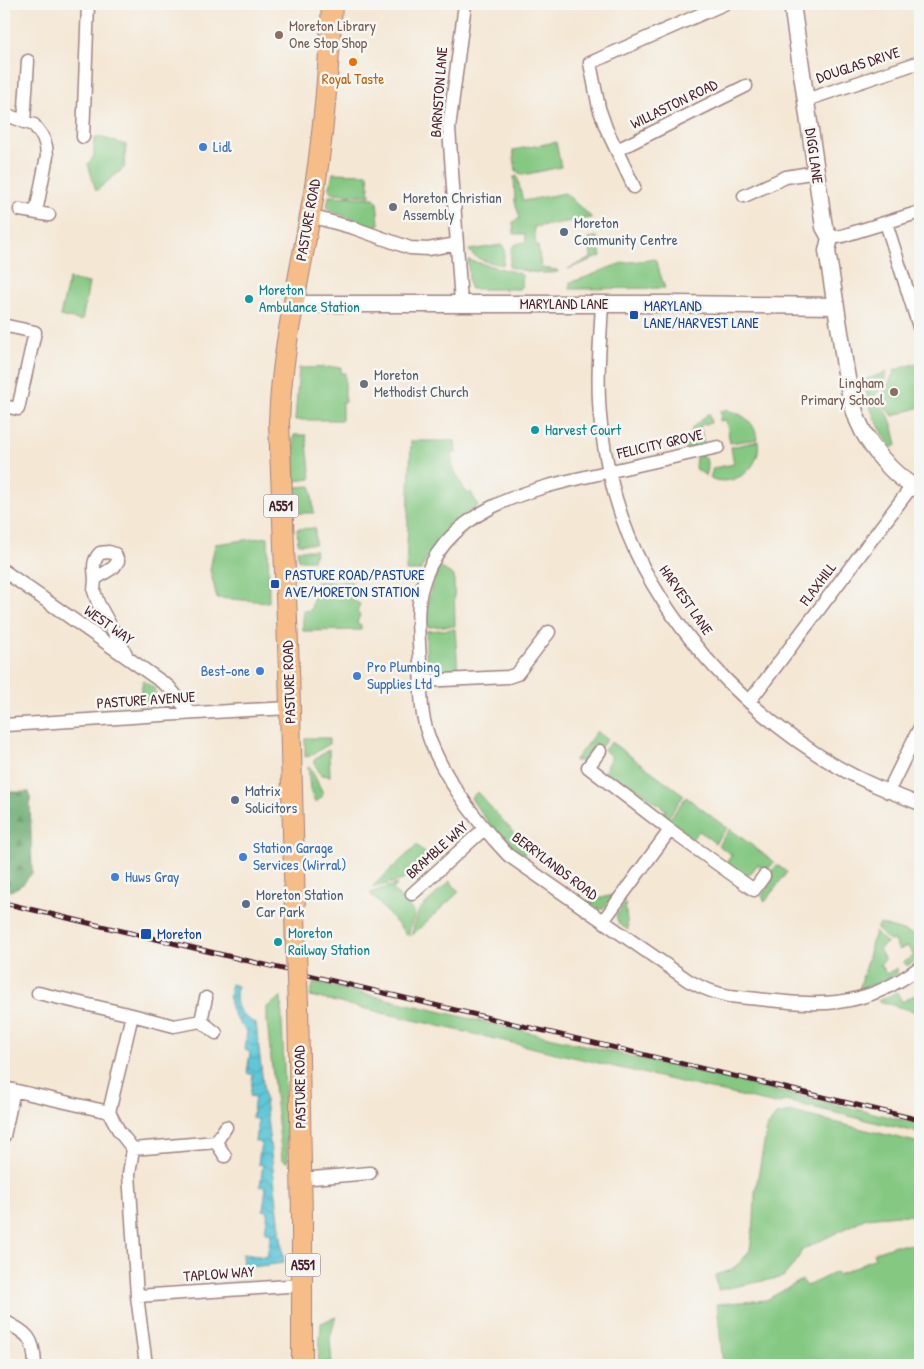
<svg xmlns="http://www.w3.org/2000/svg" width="924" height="1369" viewBox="0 0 924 1369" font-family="'Patrick Hand',sans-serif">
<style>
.grass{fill:#84c882;stroke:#677456}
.forest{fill:url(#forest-firs);stroke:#5a664e}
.water{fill:url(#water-waves);stroke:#547482}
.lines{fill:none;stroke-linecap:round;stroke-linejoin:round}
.minor-casing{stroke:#9f8380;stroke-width:15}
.tertiary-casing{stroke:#9f8380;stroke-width:19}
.primary-casing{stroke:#9f8380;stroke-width:22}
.minor{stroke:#fff;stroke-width:12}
.tertiary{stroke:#fff;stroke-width:16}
.primary{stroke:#f7bd88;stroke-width:20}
.rail-casing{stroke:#4a1f2b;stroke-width:5}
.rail{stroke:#f6f6f2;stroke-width:3;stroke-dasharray:9;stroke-linecap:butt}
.primary-bridge-casing{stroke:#9f8380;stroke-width:22;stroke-linecap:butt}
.primary-bridge{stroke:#f7bd88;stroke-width:20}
.education-dot{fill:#8d6e63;stroke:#f6f6f2;stroke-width:2}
.food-dot{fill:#e8710a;stroke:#f6f6f2;stroke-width:2}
.shop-dot{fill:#3f7fe0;stroke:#f6f6f2;stroke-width:2}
.worship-dot{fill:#6b7280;stroke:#f6f6f2;stroke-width:2}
.service-dot{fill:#5c6f8a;stroke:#f6f6f2;stroke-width:2}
.culture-dot{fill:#0f9aa8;stroke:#f6f6f2;stroke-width:2}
.transit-dot{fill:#1a4fb4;stroke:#f6f6f2;stroke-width:2}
.labels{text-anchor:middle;stroke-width:5;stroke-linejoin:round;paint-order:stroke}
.shield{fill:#f6f6f2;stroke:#7e6067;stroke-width:1}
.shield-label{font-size:14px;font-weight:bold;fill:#4a1f2b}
.education-label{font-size:15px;fill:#785e54;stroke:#f6f6f2;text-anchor:start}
.street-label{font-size:15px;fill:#4a1f2b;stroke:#f6f6f2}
.food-label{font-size:15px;fill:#c56008;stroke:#f6f6f2}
.shop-label{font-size:15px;fill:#366cbe;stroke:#f6f6f2;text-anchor:start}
.worship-label{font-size:15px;fill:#5b616d;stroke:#f6f6f2;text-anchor:start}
.service-label{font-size:15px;fill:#4e5e75;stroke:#f6f6f2;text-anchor:start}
.culture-label{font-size:15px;fill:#0d838f;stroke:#f6f6f2;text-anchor:start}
.transit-label{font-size:15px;fill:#164399;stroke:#f6f6f2;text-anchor:start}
</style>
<defs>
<pattern id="forest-firs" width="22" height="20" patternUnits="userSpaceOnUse" patternTransform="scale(1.25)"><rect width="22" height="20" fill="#6bac70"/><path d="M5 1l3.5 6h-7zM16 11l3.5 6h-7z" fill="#5a8b5c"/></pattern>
<pattern id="water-waves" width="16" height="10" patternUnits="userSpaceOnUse" patternTransform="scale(1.25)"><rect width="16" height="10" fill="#5ec8d8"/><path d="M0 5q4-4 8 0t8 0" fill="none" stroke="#53abba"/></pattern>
</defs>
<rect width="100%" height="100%" fill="#f6f6f2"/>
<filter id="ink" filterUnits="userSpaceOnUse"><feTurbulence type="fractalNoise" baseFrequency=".02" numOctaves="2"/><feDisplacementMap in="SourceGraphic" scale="10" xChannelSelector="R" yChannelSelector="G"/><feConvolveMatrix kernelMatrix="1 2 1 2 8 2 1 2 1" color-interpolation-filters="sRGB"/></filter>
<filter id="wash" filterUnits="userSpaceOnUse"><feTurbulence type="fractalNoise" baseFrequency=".0096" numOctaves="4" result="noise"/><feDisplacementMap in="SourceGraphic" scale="20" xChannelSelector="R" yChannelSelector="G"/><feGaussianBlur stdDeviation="1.12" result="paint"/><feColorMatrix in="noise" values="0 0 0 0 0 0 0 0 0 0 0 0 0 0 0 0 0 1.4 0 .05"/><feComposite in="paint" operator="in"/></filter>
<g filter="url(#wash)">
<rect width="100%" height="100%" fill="#f4e7d4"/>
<path class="grass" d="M 98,136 L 126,145 L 124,168 L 96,191 L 88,164 L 94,156 L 94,139 Z
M 556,142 L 561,167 L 523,175 L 516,171 L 513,150 Z
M 333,173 L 368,174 L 370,196 L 332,193 L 332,191 L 329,190 Z
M 517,176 L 523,201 L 565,193 L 592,218 L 534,227 L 536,246 L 538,246 L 541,268 L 557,270 L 558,272 C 541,275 525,271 509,267 C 513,251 506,244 526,242 L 525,234 L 514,234 L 513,222 L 520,218 L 515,202 L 514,177 Z
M 329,196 L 374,198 L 377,201 L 379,224 L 375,227 L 330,211 L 327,207 Z
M 597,237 L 601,256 L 568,269 L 591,258 L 589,238 Z
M 502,245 L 505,250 L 503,265 C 491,262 475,261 469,250 Z
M 655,259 L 665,288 L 570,289 L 570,282 C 589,278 604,268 623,263 C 633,261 645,261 655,259 Z
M 468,260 L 518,273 L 522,275 L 522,286 L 519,289 L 471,289 L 469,285 Z
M 69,279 L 89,283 L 82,321 L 60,316 Z
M 917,363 L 920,375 L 920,407 L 893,416 L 878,401 L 889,383 L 895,370 Z
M 341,367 L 341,373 L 345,373 L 345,402 L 342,402 L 342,420 L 295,420 L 299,368 Z
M 887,372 C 883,383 879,396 868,400 L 864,380 Z
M 873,403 C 892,409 893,429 897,445 L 891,448 L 874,417 L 870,406 Z
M 725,410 C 742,413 755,421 757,439 L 730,443 L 726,420 L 719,421 L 721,416 L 720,411 Z
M 709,413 L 711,423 L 700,425 L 704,445 L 684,450 L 693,427 Z
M 294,435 L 306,435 L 311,479 L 295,481 Z
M 411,441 L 455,441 L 456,453 L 451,453 L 453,468 L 467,494 L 471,492 L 478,506 C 452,523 434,543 420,571 L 406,571 Z
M 758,441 C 763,467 734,489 710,478 L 713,468 L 734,464 L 731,447 Z
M 702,455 L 706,458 L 708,469 L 706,476 L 695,468 L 696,456 Z
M 311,486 L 314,513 L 297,513 L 295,487 Z
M 315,528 L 315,544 L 298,544 L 297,529 Z
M 268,537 L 269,602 L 217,598 L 210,570 L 215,544 Z
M 297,550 L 316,550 L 313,560 L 298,560 Z
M 440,567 L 454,576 L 455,626 L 426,627 C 426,605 430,586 440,567 Z
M 316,582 L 352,582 L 352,600 L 360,604 L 357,613 L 360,615 L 357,623 L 361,625 L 361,630 L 303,631 L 303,611 L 311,610 Z
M 455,629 L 458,672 C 452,672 444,674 438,673 C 422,669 427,644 426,631 Z
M 143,680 L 155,689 L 157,699 L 152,705 L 138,706 Z
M 597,731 L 607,739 L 601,747 L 595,744 L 582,761 L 574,761 Z
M 305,738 L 329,738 L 329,744 L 310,756 L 305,757 Z
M 611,742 L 684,795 L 666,820 L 662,817 L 666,810 L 627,781 L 622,787 C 607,776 599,775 612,757 L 604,750 Z
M 329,749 L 330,776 L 321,775 L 314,763 L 314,760 Z
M 308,766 L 310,767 L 323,793 L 322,797 L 315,803 L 310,790 Z
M 477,792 L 526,846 L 524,857 C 504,840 485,821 471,798 Z
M 686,797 L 727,828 L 715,843 L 699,831 L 692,839 L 668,821 Z
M 730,829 L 774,862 L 767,871 L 758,864 L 750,874 L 745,877 L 725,864 L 732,855 L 718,845 Z
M 416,846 L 418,846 L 428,856 L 403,880 L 372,888 L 372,887 Z
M 777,865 L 787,872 L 765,902 L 762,895 L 774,877 L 770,873 Z
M 450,881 L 459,892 L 411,936 L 419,910 Z
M 397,884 L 393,890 L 415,913 L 408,936 L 370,893 Z
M 614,895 L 603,909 L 599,909 L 586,901 Z
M 625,903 L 628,930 L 619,924 L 616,916 Z
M 879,924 L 920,936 L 920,956 L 909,965 L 906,965 L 904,962 L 914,956 L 907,946 L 899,950 L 893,940 L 889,941 L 877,929 L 877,926 Z
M 875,931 L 887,943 L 879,949 L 885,960 L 880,964 L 886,974 L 897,968 L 897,974 L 859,990 Z
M 314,982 L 920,1124 L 920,1133 L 786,1101 L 775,1104 L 310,996 Z
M 897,992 L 902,1002 L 918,993 L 920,997 L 920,1013 L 878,1001 Z
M 281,997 L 288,1163 L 282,1159 L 267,1022 L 267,1007 Z
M 792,1112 L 920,1143 L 920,1216 L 897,1215 L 866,1218 L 802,1250 L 796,1262 L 783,1277 L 718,1290 L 715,1275 L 729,1271 L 741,1262 L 750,1250 L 754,1221 L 755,1193 L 767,1127 L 776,1115 Z
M 895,1245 L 920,1245 L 920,1365 L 723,1365 L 717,1304 L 766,1300 L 802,1280 L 807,1286 L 836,1272 L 838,1275 L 875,1258 L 873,1253 Z
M 336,1317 L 330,1338 L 332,1365 L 318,1365 L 321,1323 Z"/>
<path class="forest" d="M 4,792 L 29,792 L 30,798 L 32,873 L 23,884 L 11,891 L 4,889 Z"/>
<path class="water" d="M 231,984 L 237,986 C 234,1006 238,1014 256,1024 L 284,1263 L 243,1268 L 242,1254 L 267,1257 L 271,1234 L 265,1232 L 268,1211 L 263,1210 L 266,1188 L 260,1186 L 263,1165 L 258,1164 L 261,1143 L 255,1141 L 258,1120 L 252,1118 L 255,1097 L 250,1096 L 253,1075 L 247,1073 L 250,1052 L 245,1050 L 247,1031 C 233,1018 226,1003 231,984 Z"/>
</g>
<g filter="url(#ink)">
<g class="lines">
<g class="minor-casing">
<path id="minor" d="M 806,100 L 920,62
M 4,114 L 34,125 L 43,137 L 46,146 L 47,156 L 36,212
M 24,122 L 28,61
M 83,137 L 88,4
M 617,150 L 746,86
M 634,187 L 606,128 L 599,108 L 590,63 L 724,4
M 744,196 L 786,177 L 816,172
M 20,210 L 49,215
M 310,216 L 354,228 L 410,248 L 428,249 L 457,244
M 886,223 L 920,330
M 830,238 L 842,236 L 920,212
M 461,303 L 449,128 L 465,4
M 602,304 C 600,344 596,385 601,425 C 607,474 621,525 644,569 C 688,650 758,721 838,767 C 864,782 892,793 920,804
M 4,406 L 18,409 L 35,332 L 7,326
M 718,447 C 681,455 644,464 607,472 C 535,488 442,506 421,591 C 416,614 419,638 420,662 C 421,679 420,697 423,715 C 431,763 475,820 508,855 L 689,981 C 702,988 714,993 729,996 C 804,1003 854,1017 920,967
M 4,571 L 169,687 L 190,713
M 95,579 C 94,568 92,561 100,553 L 109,552 L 115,554 L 118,561 L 114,567 L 95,579 L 94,591 L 98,603 L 126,654
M 421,681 L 508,677 L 517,674 L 549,632
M 749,702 L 912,486
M 4,725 C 99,720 194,712 290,708
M 600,751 L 588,767 L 670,830 L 754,890 L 764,876
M 888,792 L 920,727
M 412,894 L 484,829
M 603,921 L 670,830
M 38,993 L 132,1015 L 109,1112
M 132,1015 L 174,1026 L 201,1021 L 206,998
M 201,1021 L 216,1033
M 4,1088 L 109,1112 L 119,1131 L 133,1149 L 129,1174 L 137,1296 L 146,1365
M 4,1136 L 14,1090
M 216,1142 L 226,1127
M 216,1142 L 225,1156
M 133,1149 L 216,1142
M 301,1179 L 370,1173
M 137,1296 L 303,1285
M 4,1321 C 28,1334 34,1337 35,1365"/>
</g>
<g class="tertiary-casing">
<path id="tertiary" d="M 792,4 L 824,227 L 830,238 L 827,251 C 832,280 836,309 841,338 C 844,361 847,386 854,409 C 862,439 892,477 920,490
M 293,304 L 671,304 L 836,306"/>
</g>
<g class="primary-casing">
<path id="primary" d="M 296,952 L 289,669 L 279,423 C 281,353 298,285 310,216 C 323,146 328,75 332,4
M 298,1005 L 302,1218 L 302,1365"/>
</g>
<use href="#minor" class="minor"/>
<use href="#tertiary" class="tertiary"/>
<use href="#primary" class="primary"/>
<g class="rail-casing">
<path id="rail" d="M 4,903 L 920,1120"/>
</g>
<use href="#rail" class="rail"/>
<g class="primary-bridge-casing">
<path id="primary-bridge" d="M 296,952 L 298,1005"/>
</g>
<use href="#primary-bridge" class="primary-bridge"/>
</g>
</g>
<g class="education-dot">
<circle cx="279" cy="35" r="5"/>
<circle cx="894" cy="392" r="5"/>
</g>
<circle class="food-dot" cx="353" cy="62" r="5"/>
<g class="shop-dot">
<circle cx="203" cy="147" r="5"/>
<circle cx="260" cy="671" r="5"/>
<circle cx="357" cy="676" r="5"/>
<circle cx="243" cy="857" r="5"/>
<circle cx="115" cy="877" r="5"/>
</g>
<g class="worship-dot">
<circle cx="393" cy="207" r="5"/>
<circle cx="364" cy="384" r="5"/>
</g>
<g class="service-dot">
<circle cx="564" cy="232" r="5"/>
<circle cx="235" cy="800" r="5"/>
<circle cx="246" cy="904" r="5"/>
</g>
<g class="culture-dot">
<circle cx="249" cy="299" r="5"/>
<circle cx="535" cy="430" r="5"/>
<circle cx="278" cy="942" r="5"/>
</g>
<g class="transit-dot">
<rect x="629" y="310" width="10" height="10" rx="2.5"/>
<rect x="270" y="579" width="10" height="10" rx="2.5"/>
<rect x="140" y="928" width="12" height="12" rx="2.5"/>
</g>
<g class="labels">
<g class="shield">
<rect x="263.5" y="494.5" width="35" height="23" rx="4"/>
<rect x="285.5" y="1253.5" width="35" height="23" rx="4"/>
</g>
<g class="shield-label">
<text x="281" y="511">A551</text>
<text x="303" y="1270">A551</text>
</g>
<g class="education-label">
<text x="289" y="31">Moreton Library<tspan x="289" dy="17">One Stop Shop</tspan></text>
<text x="884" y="388" text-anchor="end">Lingham<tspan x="884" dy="17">Primary School</tspan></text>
</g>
<g class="street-label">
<text transform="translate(858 65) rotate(-18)" y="5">DOUGLAS DRIVE</text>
<text transform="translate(439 92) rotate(-86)" y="5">BARNSTON LANE</text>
<text transform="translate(674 104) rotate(-26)" y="5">WILLASTON ROAD</text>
<text transform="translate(814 156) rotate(82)" y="5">DIGG LANE</text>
<text transform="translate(308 220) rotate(-80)" y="5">PASTURE ROAD</text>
<text x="564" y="309">MARYLAND LANE</text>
<text transform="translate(660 444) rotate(-13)" y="5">FELICITY GROVE</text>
<text transform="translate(818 584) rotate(-53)" y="5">FLAXHILL</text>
<text transform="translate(686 600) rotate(55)" y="5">HARVEST LANE</text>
<text transform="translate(109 625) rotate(35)" y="5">WEST WAY</text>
<text transform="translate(289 682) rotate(-92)" y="5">PASTURE ROAD</text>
<text transform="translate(146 700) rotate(-4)" y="5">PASTURE AVENUE</text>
<text transform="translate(437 850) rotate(-42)" y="5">BRAMBLE WAY</text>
<text transform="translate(555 866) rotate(37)" y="5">BERRYLANDS ROAD</text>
<text transform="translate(300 1087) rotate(-91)" y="5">PASTURE ROAD</text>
<text transform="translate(219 1274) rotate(-4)" y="5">TAPLOW WAY</text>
</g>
<g class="food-label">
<text x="353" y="84">Royal Taste</text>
</g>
<g class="shop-label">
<text x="213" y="152">Lidl</text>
<text x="367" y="672">Pro Plumbing<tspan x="367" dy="17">Supplies Ltd</tspan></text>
<text x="250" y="676" text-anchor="end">Best-one</text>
<text x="253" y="853">Station Garage<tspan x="253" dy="17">Services (Wirral)</tspan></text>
<text x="125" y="882">Huws Gray</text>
</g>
<g class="worship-label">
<text x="403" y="203">Moreton Christian<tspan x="403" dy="17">Assembly</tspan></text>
<text x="374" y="380">Moreton<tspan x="374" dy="17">Methodist Church</tspan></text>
</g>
<g class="service-label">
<text x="574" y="228">Moreton<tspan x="574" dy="17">Community Centre</tspan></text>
<text x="245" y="796">Matrix<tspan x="245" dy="17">Solicitors</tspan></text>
<text x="256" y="900">Moreton Station<tspan x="256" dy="17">Car Park</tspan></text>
</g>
<g class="culture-label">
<text x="259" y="295">Moreton<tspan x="259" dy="17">Ambulance Station</tspan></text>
<text x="545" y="435">Harvest Court</text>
<text x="288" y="938">Moreton<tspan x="288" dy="17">Railway Station</tspan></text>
</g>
<g class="transit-label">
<text x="644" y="311">MARYLAND<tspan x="644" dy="17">LANE/HARVEST LANE</tspan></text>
<text x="285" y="580">PASTURE ROAD/PASTURE<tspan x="285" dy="17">AVE/MORETON STATION</tspan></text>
<text x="157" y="939">Moreton</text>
</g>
</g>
<rect width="924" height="1369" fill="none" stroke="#f6f6f2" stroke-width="20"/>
</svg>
